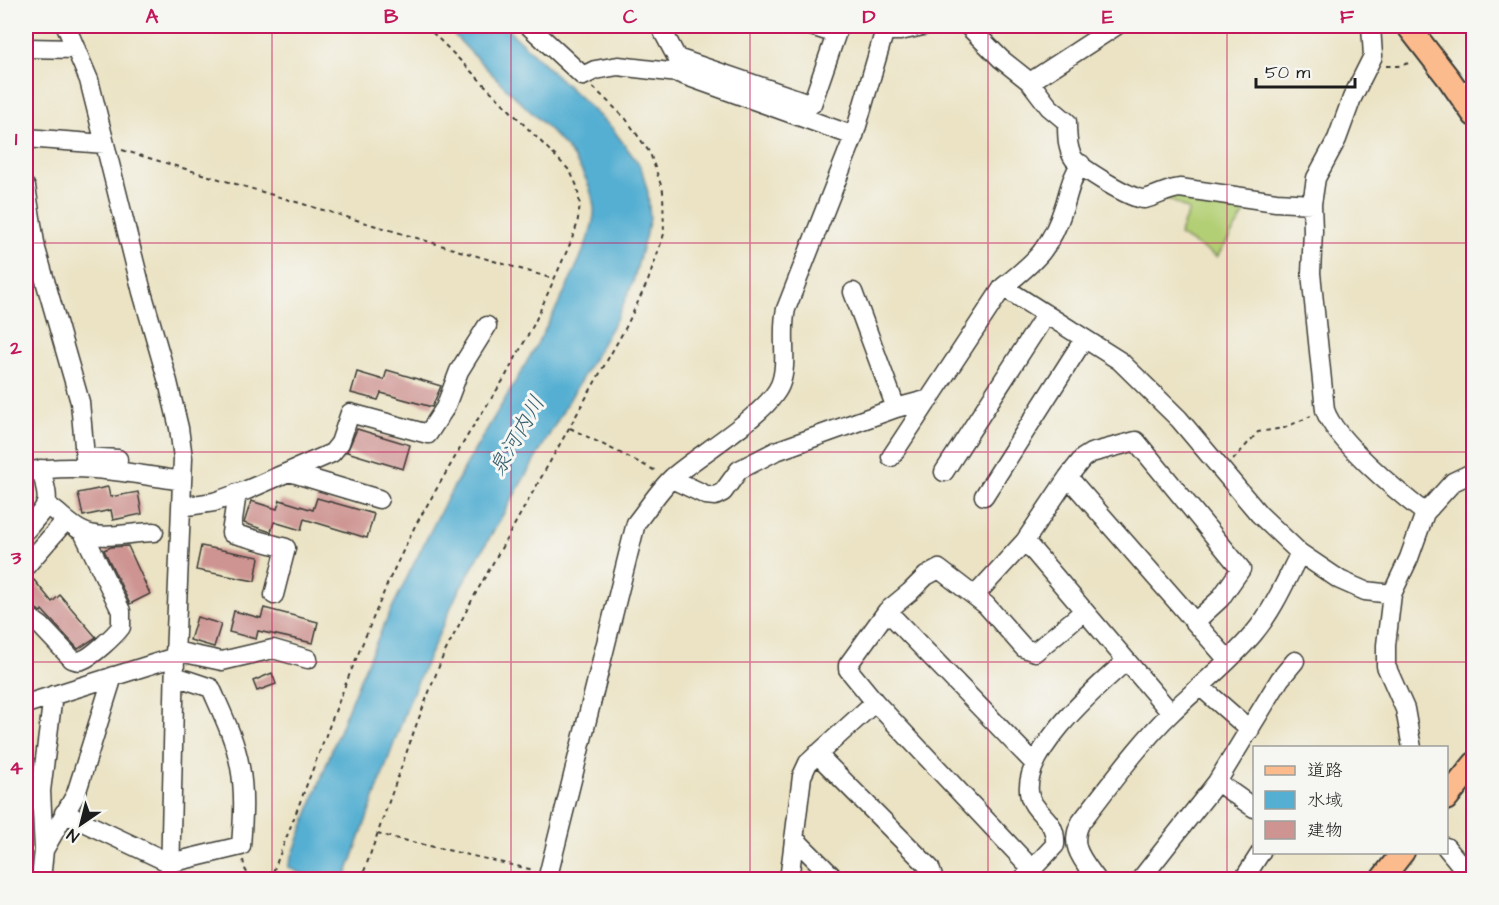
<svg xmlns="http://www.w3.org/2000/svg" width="1499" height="905" viewBox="0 0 1499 905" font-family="'Architects Daughter','Klee One',sans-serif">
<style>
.green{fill:#b3cf75;stroke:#687648;stroke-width:1.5}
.water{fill:#54afd2;stroke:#386677;stroke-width:1.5}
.building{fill:#ce9492}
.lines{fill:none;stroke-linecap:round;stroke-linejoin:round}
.minor-casing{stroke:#3b3a35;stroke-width:21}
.major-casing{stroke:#3b3a35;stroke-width:26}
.path{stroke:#3b3a35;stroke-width:2;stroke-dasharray:4.5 4.5;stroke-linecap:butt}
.minor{stroke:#fff;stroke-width:18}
.major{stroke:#fbbb8d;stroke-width:22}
.grid{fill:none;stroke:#c2185b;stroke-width:1.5;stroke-opacity:0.55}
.labels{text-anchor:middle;stroke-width:6;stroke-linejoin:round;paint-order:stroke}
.water-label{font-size:22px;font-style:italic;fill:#355e6e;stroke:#f6f6f2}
.neatline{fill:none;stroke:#c2185b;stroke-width:2}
.grid-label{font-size:20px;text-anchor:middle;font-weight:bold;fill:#c2185b}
</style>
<rect width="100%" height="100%" fill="#f6f6f2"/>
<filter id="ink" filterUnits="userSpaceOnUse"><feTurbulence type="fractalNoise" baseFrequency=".0167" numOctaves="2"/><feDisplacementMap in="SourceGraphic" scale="12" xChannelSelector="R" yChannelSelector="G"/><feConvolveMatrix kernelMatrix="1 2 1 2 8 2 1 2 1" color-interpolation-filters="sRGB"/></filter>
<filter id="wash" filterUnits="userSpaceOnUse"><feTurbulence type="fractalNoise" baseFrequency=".008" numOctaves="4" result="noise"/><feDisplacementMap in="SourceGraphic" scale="24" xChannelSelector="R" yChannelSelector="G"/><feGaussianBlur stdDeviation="1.35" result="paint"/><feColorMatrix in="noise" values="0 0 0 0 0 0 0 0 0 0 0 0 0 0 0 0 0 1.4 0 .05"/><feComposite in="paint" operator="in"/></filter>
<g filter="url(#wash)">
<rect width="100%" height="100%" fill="#ebe3c4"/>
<path class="green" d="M 1173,193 L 1252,202 L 1217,257 L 1179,235 L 1189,210 L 1164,197 Z"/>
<path class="water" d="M 446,26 L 504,26 L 612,128 L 641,167 L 648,193 L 650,219 L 633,282 L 618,316 L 457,594 L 410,699 L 345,879 C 324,880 306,878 288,867 C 321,779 352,690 393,606 C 411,569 429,533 448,497 C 478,442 513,388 543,333 C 556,309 597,233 594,208 C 589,158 540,122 507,89 C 486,68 466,48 446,26 Z"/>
<g id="blocks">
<path class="building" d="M 387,370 L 441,386 L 432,407 L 381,393 L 378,400 L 351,393 L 357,372 L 384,380 Z
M 357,429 L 410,445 L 403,469 L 347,452 Z
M 108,487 L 110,497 L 138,492 L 142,514 L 113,520 L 111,510 L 83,516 L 78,493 Z
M 317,498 L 374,514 L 367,538 L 304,519 L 301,530 L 274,522 L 271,532 L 244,523 L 251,501 L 277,509 L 280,500 L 313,510 Z
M 128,546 L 150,594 L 130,604 L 104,550 L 111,547 Z
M 201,546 L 259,557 L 255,581 L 196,570 Z
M 34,580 L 52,602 L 60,595 L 96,637 L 78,649 L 42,610 L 41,612 L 32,606 L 26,604 L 26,587 Z
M 264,608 L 318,622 L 313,643 L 258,631 L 256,639 L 229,632 L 234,611 L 261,618 Z
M 197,617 L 221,624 L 214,647 L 190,640 Z
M 272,673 L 276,684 L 257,691 L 253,681 Z"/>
</g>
</g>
<g filter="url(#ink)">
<use href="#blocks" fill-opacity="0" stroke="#3b3a35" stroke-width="1.5"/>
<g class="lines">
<g class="minor-casing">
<path id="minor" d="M 66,26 L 89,80 L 142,292 L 168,382 L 179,428 L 183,458 L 175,657 L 170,880
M 529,26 L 583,76 L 595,70 L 618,66 L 678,73 L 854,136
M 660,26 L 677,58 L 812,104 L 839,26
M 811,26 L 836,34
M 968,26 L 1001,59 L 1030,82 L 1049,107 L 1067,122 C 1067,134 1067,150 1074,159 C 1082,169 1132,200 1144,199 C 1156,197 1167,189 1180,188 L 1276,202 L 1312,204
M 1371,26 L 1373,56 L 1352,98 L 1337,139 L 1316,178 L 1312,204 L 1313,231 L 1311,273 L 1325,410 C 1334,439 1399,493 1425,513
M 884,31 L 900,31 L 923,26
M 26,48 L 76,49
M 1030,82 L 1116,26
M 1460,94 L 1474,86
M 26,138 L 105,144
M 26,187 L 36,249 L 80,402 L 85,457 L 118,459 L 117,471
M 1003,287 C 1036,261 1051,248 1064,207 C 1069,192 1071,177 1081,164
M 853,292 L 896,408
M 891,457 L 1003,287 L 1120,361 L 1179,419 L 1259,514 L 1300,553 L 1340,580 L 1365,591 L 1392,594
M 26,472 C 78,462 130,473 182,481
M 289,472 L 379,499
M 944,472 L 1046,314
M 1068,477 L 1228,660
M 672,479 L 706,495 L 715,496 L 723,492 L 739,470 L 776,451 L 896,408 L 930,399
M 237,493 L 231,533 L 286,548 L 274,595
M 984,496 L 1084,339
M 47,505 C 60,513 69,525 82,531 C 101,541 132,532 154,532
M 181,507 L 214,502 L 247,490 L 332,453 L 340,443 L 350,413 L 428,434 L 445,408 L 459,371 L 487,326
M 26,530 C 51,501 50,506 41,469
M 1025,541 L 1171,713
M 26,566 L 66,520
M 972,594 L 980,590 L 1025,541 L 1068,477 L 1083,458 L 1091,453 L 1136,441 L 1241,569 L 1220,599 L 1195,622
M 887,611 L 1034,763
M 26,615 L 41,626 L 72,659 C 76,660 77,662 82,660 C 92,657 115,635 121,627 L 121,611 L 83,532
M 175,651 L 222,661 L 273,649 L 308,659
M 1201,687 L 1250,730
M 26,704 L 175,657
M 1412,748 L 1405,709 L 1386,666 L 1386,645 L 1392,594 L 1409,558 L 1425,513 L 1453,482 L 1474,472
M 817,754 L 930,868 L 934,880
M 1217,782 L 1254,808
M 64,813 L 170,863 L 241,846 C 243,820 245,793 240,767 C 235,739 222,713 211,688 L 175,676
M 794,838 L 836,880
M 1446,847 L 1473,880
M 44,850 L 76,794 L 113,676
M 1032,869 L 875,702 L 848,669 L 848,665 L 887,611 L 910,592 L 926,576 L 939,569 L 986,605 L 1024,648 L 1035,652 L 1084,611
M 41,880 L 44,850 L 41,791 L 53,695
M 547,880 L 636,523 C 648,508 659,490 673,477 C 699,454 768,414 780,385 C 789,363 780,335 786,309 L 854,136 L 886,26
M 789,880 L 802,776 L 808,763 L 875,702
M 1022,880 L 1055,845 C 1057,818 1036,816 1030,797 C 1018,755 1098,686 1126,661
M 1097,880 C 1083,860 1068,846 1081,822 C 1110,785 1138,745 1172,712 C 1199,686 1230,662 1254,633 C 1274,609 1286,580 1300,553
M 1140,880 L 1217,782 L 1280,679 L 1295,661
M 1243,880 L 1261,852"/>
</g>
<g class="major-casing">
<path id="major" d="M 1408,26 L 1449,79 L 1474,115
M 1446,799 L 1474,764
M 1381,880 L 1403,852"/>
</g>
<path class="path" d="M 1386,66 L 1398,66 L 1413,62
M 122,150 L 554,279
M 570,428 L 656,471
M 1233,460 L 1258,432 L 1284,428 L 1311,416
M 377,834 L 534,870
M 1464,846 L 1474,839
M 243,860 L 245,869 L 251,880
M 270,880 L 346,683 L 389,580 L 415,526 L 472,428 L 504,379 L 534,324 L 570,244 L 577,225 L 580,205 L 577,186 L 570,171 L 426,26
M 361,880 L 417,723 L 443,656 L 472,600 L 626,327 L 648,281 L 664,234 L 663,191 L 650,153 L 626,119 L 593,87"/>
<use href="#minor" class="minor"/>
<use href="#major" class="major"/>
</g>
</g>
<path class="grid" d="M 272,26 L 272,880M 511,26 L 511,880M 750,26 L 750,880M 988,26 L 988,880M 1227,26 L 1227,880M 26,243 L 1474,243M 26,452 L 1474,452M 26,662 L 1474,662"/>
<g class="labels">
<g class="water-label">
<text transform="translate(516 435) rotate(-60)" y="8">泉河内川</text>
</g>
</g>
<rect width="1499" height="905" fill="none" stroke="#f6f6f2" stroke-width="66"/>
<rect x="1253" y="746" width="195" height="108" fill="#f6f6f2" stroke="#9f9f9c" stroke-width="1.5"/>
<rect x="1265" y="766" width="30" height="9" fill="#fbbb8d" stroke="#9f9f9c" stroke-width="1.5"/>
<text x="1307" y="776" font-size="18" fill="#1c1c1c">道路</text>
<rect x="1265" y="791" width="30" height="18" fill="#54afd2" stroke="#9f9f9c" stroke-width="1.5"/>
<text x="1307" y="806" font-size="18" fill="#1c1c1c">水域</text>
<rect x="1265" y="821" width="30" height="18" fill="#ce9492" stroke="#9f9f9c" stroke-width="1.5"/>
<text x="1307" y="836" font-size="18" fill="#1c1c1c">建物</text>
<g transform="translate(81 824) rotate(215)" stroke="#f6f6f2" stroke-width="4.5" paint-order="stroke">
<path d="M0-4.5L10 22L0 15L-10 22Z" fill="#1c1c1c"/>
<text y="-9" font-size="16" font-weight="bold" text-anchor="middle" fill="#1c1c1c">N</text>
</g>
<path d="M1256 78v9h99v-9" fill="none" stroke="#1c1c1c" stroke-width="3"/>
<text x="1265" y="78" font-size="18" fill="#1c1c1c" stroke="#f6f6f2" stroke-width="4.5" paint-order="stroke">50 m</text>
<rect x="33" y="33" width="1433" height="839" class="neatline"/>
<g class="grid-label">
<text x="152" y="23">A</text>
<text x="391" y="23">B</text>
<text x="630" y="23">C</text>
<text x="869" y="23">D</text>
<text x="1108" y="23">E</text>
<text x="1347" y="23">F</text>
<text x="16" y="145">1</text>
<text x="16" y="354">2</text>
<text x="16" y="564">3</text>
<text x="16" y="774">4</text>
</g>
</svg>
